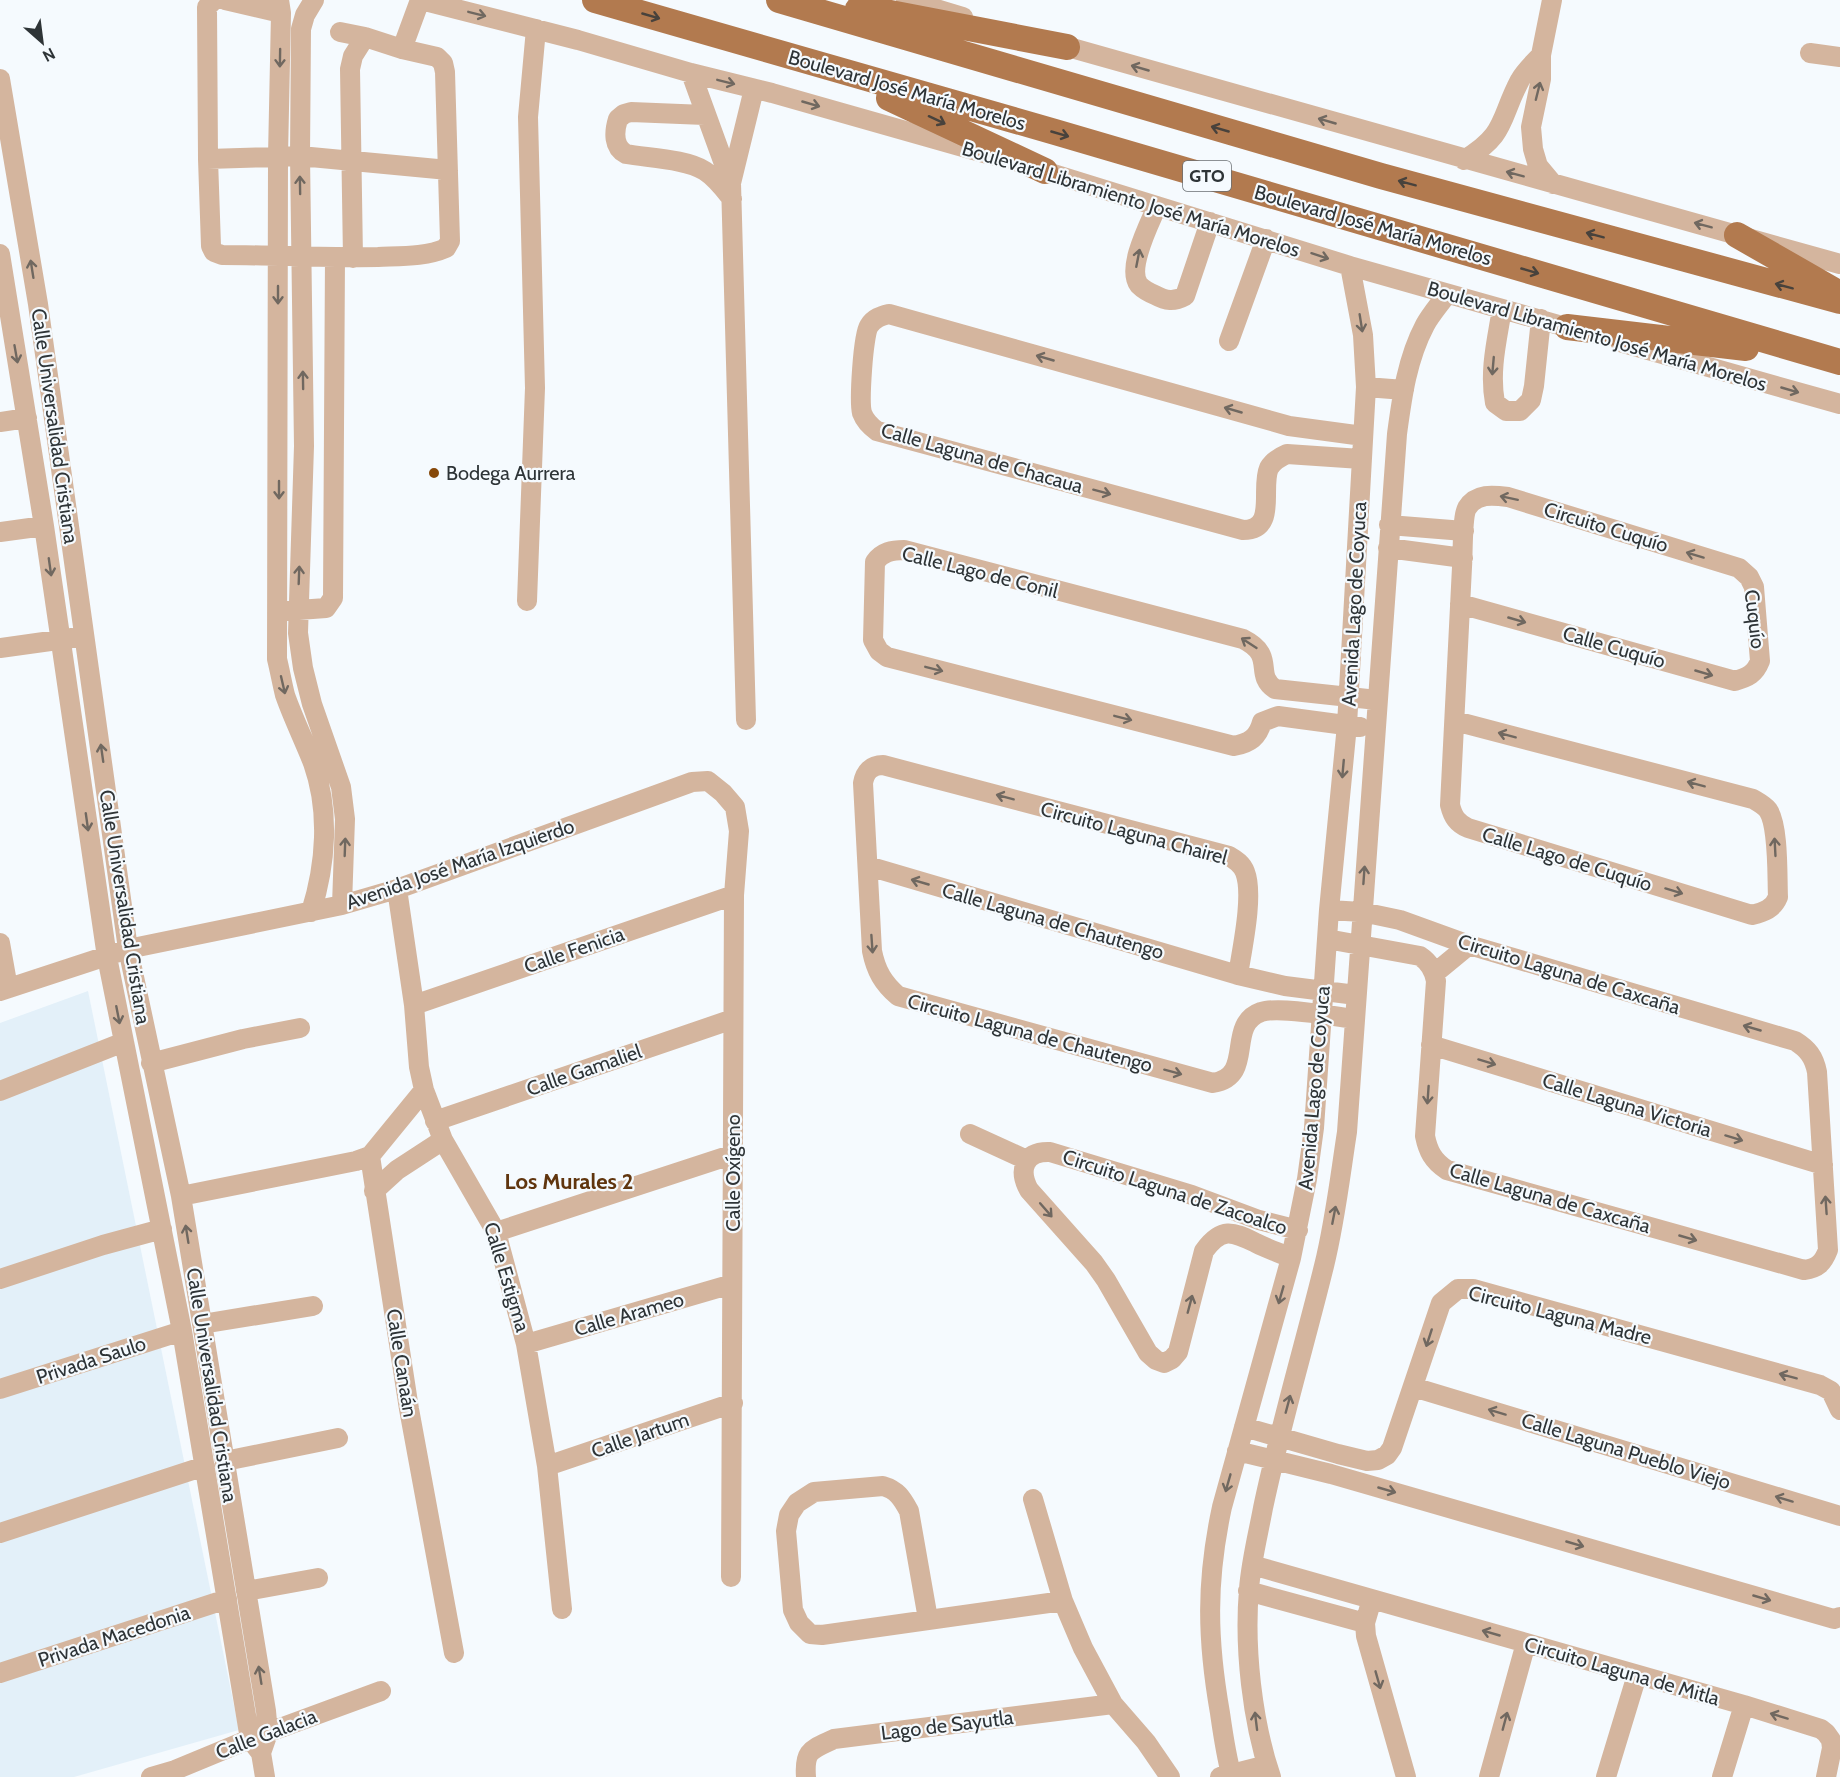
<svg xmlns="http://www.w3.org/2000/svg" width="1840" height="1777" viewBox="0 0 1840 1777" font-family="Cabin,sans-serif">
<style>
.built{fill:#e3f0f9}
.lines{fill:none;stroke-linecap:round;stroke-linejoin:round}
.minor{stroke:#d4b59e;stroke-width:20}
.major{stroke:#b27a4f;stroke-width:26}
.oneway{stroke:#706860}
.oneway2{stroke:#48423c}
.poi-dot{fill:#864809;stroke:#f5fafe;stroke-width:2}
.labels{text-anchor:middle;stroke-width:4.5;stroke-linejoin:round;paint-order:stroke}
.shield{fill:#f5fafe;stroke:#6a6f73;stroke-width:1.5}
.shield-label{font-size:18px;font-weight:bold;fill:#2e3437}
.street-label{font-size:20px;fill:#2e3437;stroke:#f5fafe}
.poi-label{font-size:20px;fill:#2e3437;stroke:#f5fafe;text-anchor:start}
.quarter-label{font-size:22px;font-weight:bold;fill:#60350e;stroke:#f5fafe}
</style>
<rect width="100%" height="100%" fill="#f5fafe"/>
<path class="built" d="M 88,991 L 239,1730 L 74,1777 L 0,1777 L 0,1023 Z"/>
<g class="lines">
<path class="minor" d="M 225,0 L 281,13
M 279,0 L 281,13 L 278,156 L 277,659 C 280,671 282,683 285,695 C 293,718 304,740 313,763 C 330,811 326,864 311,912
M 314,0 L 305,15 L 301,29 L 300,156 L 304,446 L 298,633 L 303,668 L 312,704 L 341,787 L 345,819 L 342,905
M 421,0 L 578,40 L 691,73 L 772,93 L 994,156
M 906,0 L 963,17
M 1552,0 L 1541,55 L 1541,79 L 1531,127 L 1533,149 L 1538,166 L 1553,184
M 340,32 L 365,37 L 402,49 L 437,57 L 443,63 L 445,72 L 450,241 L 446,248 C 426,257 400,256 378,257 C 326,258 274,255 222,255 L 214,252 L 211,246 L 208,159 L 300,156 L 448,170
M 1054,43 L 1840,264
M 402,49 L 420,0
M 1810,53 L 1840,57
M 691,73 L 731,183
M 0,79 L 38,304 L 128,949 L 181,1196 L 266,1711 L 268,1733 L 261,1753
M 705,115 L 631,112 L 624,114 L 618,119 C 614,132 613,147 626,154 C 648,158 687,159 705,171 C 716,178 724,189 732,199
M 208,159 L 207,7 L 214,0
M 1464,160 C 1507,134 1499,120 1520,80 C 1525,71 1534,63 1541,55
M 1031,167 L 1350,266 L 1580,331
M 1157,206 C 1150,223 1126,268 1139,285 C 1143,289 1150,293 1155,295 C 1166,301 1174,302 1185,296 L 1210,222
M 0,254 L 44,526 L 107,957 L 182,1331 L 250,1739 L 261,1753 L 265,1777
M 353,258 L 350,69 L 353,56 L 365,37
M 1502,309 C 1497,340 1489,371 1495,403 L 1506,411 L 1520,411 L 1531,400 L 1534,386 L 1541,319
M 1229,341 L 1266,239
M 1620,342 L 1840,404
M 1366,387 L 1404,390
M 0,422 L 27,418
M 1361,459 L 1287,454 C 1280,457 1273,461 1269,468 C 1260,488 1278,530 1243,530 L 877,431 C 870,426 865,421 862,413 C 859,402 863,335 869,326 C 874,318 881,316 889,314 L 1289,426 L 1363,436
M 1389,525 L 1464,531
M 0,532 L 44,526
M 1388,548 L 1463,558
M 527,601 L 535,388 L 528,117 L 536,29
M 285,611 L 326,608 L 333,598 L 335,257
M 0,648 L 72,638
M 746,720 L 731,183 L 754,89
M 1455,721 L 1753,799 C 1758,802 1764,805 1768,810 C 1779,826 1777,877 1778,897 C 1773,909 1764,912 1752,915 L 1468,828 C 1457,823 1453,817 1450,805 C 1454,726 1458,646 1462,567 C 1463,555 1462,517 1467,508 C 1476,493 1493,495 1508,497 L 1739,568 L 1749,577 L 1754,587 L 1760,661 C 1755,674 1748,677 1735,681 L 1460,604
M 1360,727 L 1278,716 L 1262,722 C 1258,737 1250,743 1234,746 L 887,657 L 879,651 L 873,640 L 875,562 C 882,552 892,550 904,550 L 1243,639 C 1277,656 1253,674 1275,689 L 1377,700
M 868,866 L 1238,975 L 1285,986 L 1356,995
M 397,889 L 414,1005 L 419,1067 L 424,1090 L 443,1140 L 496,1232 L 526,1344 L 547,1466 L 562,1609
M 1327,939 L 1420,956 C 1429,962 1434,970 1436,981 L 1425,1136 C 1428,1151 1433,1161 1447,1170 L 1804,1270 C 1818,1268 1823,1263 1828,1250 L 1817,1072 C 1814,1057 1808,1049 1795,1041 L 1469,945 L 1400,920 L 1362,912 L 1329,910
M 0,943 L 8,988
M 1435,973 L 1469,945
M 1238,975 C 1242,949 1254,895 1245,872 C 1242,864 1236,860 1229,856 L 883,765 C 871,765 865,772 863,783 L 872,951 C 876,971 883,983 898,996 L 1213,1083 C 1256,1076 1225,1025 1261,1012 C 1280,1006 1332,1016 1354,1019
M 0,991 L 128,949 L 342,905 L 397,889 L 692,782 L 708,781 L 723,793 L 735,807 L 739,831 L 734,895 L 731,1577
M 414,1005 L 734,895
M 1431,1045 L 1823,1165
M 151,1063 L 243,1039 L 300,1028
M 0,1091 L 124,1042
M 435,1121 L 733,1019
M 970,1134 L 1027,1160
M 370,1156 L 409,1409 L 454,1653
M 374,1191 L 397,1170 L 443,1140
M 181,1196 L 356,1161 L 370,1156 L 424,1090
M 496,1232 L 734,1154
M 1291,1258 C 1280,1253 1268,1249 1256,1243 C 1233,1232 1222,1226 1204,1251 L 1178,1352 L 1172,1359 L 1164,1363 L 1156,1360 L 1148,1353 L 1106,1280 L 1094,1263 L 1029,1190 C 1018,1170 1024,1151 1050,1152 L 1192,1195 L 1259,1220 L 1298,1230
M 0,1279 L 103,1245 L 162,1229
M 202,1324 L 313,1306
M 526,1344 L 732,1284
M 1413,1387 L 1840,1516
M 0,1389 L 182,1331
M 1244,1427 L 1338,1454 L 1367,1461 L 1378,1460 L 1387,1455 L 1392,1448 L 1441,1303 L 1458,1289 L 1473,1289 L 1820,1385 L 1831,1391 L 1840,1410
M 1237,1451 L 1331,1474 L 1834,1619 L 1840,1617
M 225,1461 L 338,1438
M 547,1466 L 733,1403
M 1033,1499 L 1063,1601 L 1083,1648 L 1113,1704 L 1146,1742 L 1170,1777
M 0,1533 L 205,1466
M 1252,1565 L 1744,1705 L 1821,1729 L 1826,1733 L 1831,1740 L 1832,1748 L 1826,1777
M 246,1591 L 318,1578
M 1248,1591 L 1365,1623
M 1372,1599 L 1365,1623 L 1366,1636 L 1406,1777
M 928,1619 L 909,1511 C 902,1498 897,1490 883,1486 L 814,1492 L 797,1503 L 789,1515 L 786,1531 L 793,1610 L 799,1623 L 810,1634 L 822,1635 L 1063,1601
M 0,1673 L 227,1599
M 151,1777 L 175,1770 L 250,1739 L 381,1691
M 806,1777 C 804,1750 811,1750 834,1739 L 1113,1704
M 1220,1777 L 1267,1765
M 1232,1777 C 1226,1756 1223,1734 1220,1713 C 1207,1639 1206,1581 1222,1507 L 1291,1258 L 1307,1179 L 1314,1128 L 1329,910 L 1347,725 L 1366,387 L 1363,335 L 1350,266
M 1271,1777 C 1252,1721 1244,1648 1249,1589 C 1251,1562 1258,1535 1263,1508 C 1280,1427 1304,1347 1324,1266 C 1335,1222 1340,1177 1347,1132 L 1397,434 C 1402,397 1407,359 1425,325 C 1431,314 1440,304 1447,294
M 1489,1777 L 1526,1643
M 1606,1777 L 1637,1675
M 1722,1777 L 1744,1705"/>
<path class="major" d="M 595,0 L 1055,132 L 1840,362
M 779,0 L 1381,176 L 1840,301
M 858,9 L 880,11 L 1067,47
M 889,98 L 1045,171
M 1737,235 L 1835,291
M 1567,327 L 1746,348"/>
</g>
<defs><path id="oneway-shaft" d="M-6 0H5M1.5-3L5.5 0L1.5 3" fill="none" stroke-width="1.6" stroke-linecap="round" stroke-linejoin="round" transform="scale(1.5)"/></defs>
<g class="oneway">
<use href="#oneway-shaft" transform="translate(477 14) rotate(14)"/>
<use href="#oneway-shaft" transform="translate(280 58) rotate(91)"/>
<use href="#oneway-shaft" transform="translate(1140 68) rotate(-164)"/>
<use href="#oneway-shaft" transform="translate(726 82) rotate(14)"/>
<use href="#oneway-shaft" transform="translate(1538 91) rotate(-76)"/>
<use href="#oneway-shaft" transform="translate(811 104) rotate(16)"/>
<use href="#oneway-shaft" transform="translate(1327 121) rotate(-164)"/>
<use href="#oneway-shaft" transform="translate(1515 174) rotate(-165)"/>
<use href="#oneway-shaft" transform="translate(300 185) rotate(-91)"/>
<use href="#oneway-shaft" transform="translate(1703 225) rotate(-165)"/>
<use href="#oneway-shaft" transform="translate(1320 256) rotate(18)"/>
<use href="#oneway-shaft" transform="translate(1138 258) rotate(-79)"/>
<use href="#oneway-shaft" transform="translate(32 269) rotate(-99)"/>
<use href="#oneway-shaft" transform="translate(278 295) rotate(90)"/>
<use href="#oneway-shaft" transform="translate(1361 323) rotate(81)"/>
<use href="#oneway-shaft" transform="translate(16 354) rotate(80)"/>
<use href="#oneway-shaft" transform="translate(1045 358) rotate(-164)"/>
<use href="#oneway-shaft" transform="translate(1493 366) rotate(95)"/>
<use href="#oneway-shaft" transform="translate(303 380) rotate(-91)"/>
<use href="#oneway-shaft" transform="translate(1790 390) rotate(16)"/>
<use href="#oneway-shaft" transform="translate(1233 410) rotate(-164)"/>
<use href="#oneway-shaft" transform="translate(279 490) rotate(90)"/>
<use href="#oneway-shaft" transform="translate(1102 492) rotate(15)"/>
<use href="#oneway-shaft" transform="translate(1509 498) rotate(-168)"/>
<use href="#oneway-shaft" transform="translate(1695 555) rotate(-163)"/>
<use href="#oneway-shaft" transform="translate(50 567) rotate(82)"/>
<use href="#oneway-shaft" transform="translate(299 575) rotate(-88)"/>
<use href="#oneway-shaft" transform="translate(1517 620) rotate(16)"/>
<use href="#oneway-shaft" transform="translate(1249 643) rotate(-147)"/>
<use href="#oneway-shaft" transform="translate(934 669) rotate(14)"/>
<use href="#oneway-shaft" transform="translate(1704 673) rotate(16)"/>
<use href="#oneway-shaft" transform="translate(283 685) rotate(77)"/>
<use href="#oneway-shaft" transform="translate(1123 718) rotate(14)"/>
<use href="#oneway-shaft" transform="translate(1507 735) rotate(-165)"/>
<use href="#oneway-shaft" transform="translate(102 753) rotate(-98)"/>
<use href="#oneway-shaft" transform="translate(1343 769) rotate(95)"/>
<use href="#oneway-shaft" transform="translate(1696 784) rotate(-165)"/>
<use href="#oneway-shaft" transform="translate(1005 797) rotate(-165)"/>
<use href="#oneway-shaft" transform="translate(87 822) rotate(82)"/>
<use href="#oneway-shaft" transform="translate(345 847) rotate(-88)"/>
<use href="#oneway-shaft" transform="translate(1775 847) rotate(-93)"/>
<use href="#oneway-shaft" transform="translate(1364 875) rotate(-86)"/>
<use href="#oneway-shaft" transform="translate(920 882) rotate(-164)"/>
<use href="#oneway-shaft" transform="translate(1674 891) rotate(17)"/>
<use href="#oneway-shaft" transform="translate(872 944) rotate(86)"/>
<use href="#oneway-shaft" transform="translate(118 1015) rotate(79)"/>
<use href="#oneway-shaft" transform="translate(1752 1028) rotate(-164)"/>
<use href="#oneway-shaft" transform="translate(1487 1062) rotate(17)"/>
<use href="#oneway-shaft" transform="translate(1173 1072) rotate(15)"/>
<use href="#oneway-shaft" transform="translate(1428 1095) rotate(94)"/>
<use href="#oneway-shaft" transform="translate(1734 1138) rotate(17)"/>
<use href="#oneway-shaft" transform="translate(1826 1205) rotate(-94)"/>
<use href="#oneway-shaft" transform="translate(1046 1210) rotate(49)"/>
<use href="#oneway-shaft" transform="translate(1334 1215) rotate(-79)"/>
<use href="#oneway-shaft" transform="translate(187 1234) rotate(-99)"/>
<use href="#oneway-shaft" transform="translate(1688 1238) rotate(16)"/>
<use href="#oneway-shaft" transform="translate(1281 1295) rotate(106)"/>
<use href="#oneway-shaft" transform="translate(1190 1304) rotate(-75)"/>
<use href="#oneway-shaft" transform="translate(1429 1338) rotate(108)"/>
<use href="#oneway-shaft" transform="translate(1788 1376) rotate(-165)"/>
<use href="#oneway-shaft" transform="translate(1288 1404) rotate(-75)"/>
<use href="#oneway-shaft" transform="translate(1497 1412) rotate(-163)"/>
<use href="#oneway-shaft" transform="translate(1228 1483) rotate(106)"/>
<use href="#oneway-shaft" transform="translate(1387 1490) rotate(16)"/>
<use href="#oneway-shaft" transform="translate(1784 1499) rotate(-163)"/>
<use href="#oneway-shaft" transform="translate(1575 1544) rotate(16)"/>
<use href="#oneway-shaft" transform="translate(1762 1598) rotate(16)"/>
<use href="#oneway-shaft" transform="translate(1491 1633) rotate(-164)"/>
<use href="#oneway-shaft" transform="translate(260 1675) rotate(-99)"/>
<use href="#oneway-shaft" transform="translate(1378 1680) rotate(74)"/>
<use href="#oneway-shaft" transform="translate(1779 1716) rotate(-163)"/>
<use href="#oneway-shaft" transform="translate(1256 1721) rotate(-97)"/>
<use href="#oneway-shaft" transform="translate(1505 1721) rotate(-75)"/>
</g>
<g class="oneway2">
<use href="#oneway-shaft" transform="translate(651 16) rotate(16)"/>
<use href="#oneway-shaft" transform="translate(937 120) rotate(25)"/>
<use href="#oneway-shaft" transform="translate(1220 129) rotate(-164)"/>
<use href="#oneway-shaft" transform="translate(1060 134) rotate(16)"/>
<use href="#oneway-shaft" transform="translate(1407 183) rotate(-165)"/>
<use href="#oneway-shaft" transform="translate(1595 235) rotate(-165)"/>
<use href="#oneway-shaft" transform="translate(1530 271) rotate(16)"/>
<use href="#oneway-shaft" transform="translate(1784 286) rotate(-165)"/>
</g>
<circle class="poi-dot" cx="434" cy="473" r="6"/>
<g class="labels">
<rect class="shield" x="1183" y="161" width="48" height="30" rx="4.5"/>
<g class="shield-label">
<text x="1207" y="182">GTO</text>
</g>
<g class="street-label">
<text transform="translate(907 90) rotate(16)" y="7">Boulevard José María Morelos</text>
<text transform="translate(1131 199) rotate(17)" y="7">Boulevard Libramiento José María Morelos</text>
<text transform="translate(1373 225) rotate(16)" y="7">Boulevard José María Morelos</text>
<text transform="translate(1597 336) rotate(16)" y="7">Boulevard Libramiento José María Morelos</text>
<text transform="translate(55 426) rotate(82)" y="7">Calle Universalidad Cristiana</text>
<text transform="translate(982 458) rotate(16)" y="7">Calle Laguna de Chacaua</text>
<text transform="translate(1606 527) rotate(17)" y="7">Circuito Cuquío</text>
<text transform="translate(980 572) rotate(14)" y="7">Calle Lago de Conil</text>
<text transform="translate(1354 604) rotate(-87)" y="7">Avenida Lago de Coyuca</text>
<text transform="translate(1755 619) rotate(83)" y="7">Cuquío</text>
<text transform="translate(1614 647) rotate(16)" y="7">Calle Cuquío</text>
<text transform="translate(1134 833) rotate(15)" y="7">Circuito Laguna Chairel</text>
<text transform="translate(1567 859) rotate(17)" y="7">Calle Lago de Cuquío</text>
<text transform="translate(460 864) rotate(-19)" y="7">Avenida José María Izquierdo</text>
<text transform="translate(125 907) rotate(81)" y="7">Calle Universalidad Cristiana</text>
<text transform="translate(1053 921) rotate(16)" y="7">Calle Laguna de Chautengo</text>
<text transform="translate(574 950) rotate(-19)" y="7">Calle Fenicia</text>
<text transform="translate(1569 974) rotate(17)" y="7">Circuito Laguna de Caxcaña</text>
<text transform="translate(1030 1033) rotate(15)" y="7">Circuito Laguna de Chautengo</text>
<text transform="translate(584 1070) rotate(-19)" y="7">Calle Gamaliel</text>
<text transform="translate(1314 1088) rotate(-85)" y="7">Avenida Lago de Coyuca</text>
<text transform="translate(1627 1105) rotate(17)" y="7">Calle Laguna Victoria</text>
<text transform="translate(733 1173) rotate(-90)" y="7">Calle Oxígeno</text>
<text transform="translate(1175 1192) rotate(18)" y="7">Circuito Laguna de Zacoalco</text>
<text transform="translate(1550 1198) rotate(16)" y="7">Calle Laguna de Caxcaña</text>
<text transform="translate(507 1277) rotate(73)" y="7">Calle Estigma</text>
<text transform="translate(629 1314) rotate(-16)" y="7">Calle Arameo</text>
<text transform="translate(1560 1315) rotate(14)" y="7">Circuito Laguna Madre</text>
<text transform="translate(91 1360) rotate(-18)" y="7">Privada Saulo</text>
<text transform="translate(402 1363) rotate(81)" y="7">Calle Canaán</text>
<text transform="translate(212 1385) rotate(81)" y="7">Calle Universalidad Cristiana</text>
<text transform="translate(640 1435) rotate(-19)" y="7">Calle Jartum</text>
<text transform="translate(1626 1451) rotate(17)" y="7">Calle Laguna Pueblo Viejo</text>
<text transform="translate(114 1636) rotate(-18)" y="7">Privada Macedonia</text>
<text transform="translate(1622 1671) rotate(16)" y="7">Circuito Laguna de Mitla</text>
<text transform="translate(947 1725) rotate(-7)" y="7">Lago de Sayutla</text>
<text transform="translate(266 1734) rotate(-21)" y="7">Calle Galacia</text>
</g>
<g class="poi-label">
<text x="446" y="480">Bodega Aurrera</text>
</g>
<g class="quarter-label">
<text x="569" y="1189">Los Murales 2</text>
</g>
</g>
<g transform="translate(42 42) rotate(152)" stroke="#f5fafe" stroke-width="4.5" paint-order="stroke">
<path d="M0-4.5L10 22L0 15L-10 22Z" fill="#2e3437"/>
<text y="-9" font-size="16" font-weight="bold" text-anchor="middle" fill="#2e3437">N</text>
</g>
</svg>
